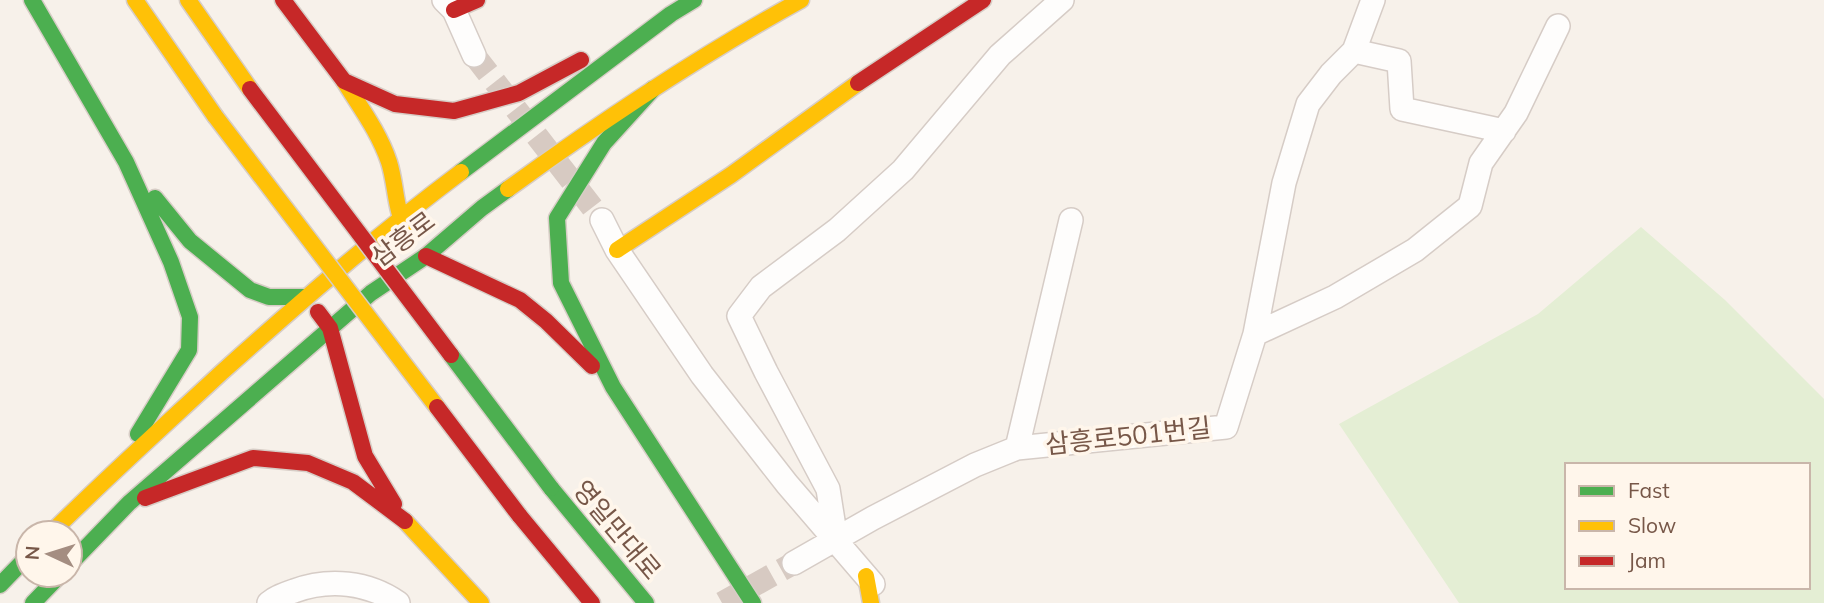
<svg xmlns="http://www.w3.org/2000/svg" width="1824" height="603" viewBox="0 0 1824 603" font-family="Mulish,'Noto Sans KR',sans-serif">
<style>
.green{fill:#e4eed4;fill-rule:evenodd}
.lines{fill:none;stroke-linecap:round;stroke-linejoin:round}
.street-tunnel{stroke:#d7cac2;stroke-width:23;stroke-dasharray:23 11;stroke-linecap:butt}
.street-casing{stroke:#d6ccc6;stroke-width:26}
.fast-casing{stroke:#d7cdc6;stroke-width:19}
.slow-casing{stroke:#d7cdc6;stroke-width:19}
.jam-casing{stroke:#d7cdc6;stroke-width:19}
.street{stroke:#fefdfc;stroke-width:23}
.fast{stroke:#4caf50;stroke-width:16}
.slow{stroke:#ffc107;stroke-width:16}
.jam{stroke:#c62828;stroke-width:16}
.fast-bridge-casing{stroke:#d6ccc5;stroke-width:19;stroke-linecap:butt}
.slow-bridge-casing{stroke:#d6ccc5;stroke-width:19;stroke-linecap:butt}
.jam-bridge-casing{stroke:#d6ccc5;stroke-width:19;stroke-linecap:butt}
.fast-bridge{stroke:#4caf50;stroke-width:16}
.slow-bridge{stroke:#ffc107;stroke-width:16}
.jam-bridge{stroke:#c62828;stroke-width:16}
.labels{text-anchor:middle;stroke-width:7;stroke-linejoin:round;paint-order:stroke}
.street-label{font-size:26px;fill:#775748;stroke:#fff6eb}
</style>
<rect width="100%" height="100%" fill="#f7f1ea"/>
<path class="green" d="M 1641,227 L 1725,300 L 1824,399 L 1824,603 L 1459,603 L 1339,424 L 1538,314 ZM 1567,465 L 1808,465 L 1808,587 L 1567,587 Z"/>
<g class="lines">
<path class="street-tunnel" d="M 474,55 L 602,220
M 722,603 L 794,563"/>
<g class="street-casing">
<path id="street" d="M 444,0 L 454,10 L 474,55
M 1354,51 L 1399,61 L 1402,109 L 1504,131
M 602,220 L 617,250 L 702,375 L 787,484 L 873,584
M 1255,334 L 1284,183 L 1308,104 L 1331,74 L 1354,51 L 1373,0
M 1017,448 L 1071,220
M 836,540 L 828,489 L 766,372 L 739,316 L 761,287 L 837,230 L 903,170 L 1000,55 L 1062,0
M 794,563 L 873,518 L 975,465 L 1017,448 L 1226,427 L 1255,334 L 1335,297 L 1415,250 L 1470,206 L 1481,163 L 1516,113 L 1558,26
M 269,603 C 276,597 285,594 294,591 C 329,578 368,582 398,603"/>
</g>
<g class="fast-casing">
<path id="fast" d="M 32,0 L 126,162
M 653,89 L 604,143 L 557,218 L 561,283 L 613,387 L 753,603
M 126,162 L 171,262 L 190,317 L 189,350 L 138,434
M 461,172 L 671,14 L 694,0
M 155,198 L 190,241 L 250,290 L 269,297 L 306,297
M 551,488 L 646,603
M 70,564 L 129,503 L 371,293 L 426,256 L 482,208 L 508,189
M 0,585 L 28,556
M 33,603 L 60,575"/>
</g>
<g class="slow-casing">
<path id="slow" d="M 135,0 L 215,116
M 188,0 L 250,89
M 344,81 C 360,107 379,132 389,162 C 397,187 394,211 409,234
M 508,189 C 602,121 699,56 801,0
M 617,250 L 731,175 L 858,83
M 405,521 L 481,603
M 51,533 C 106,478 164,426 221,373 C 299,303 377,235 461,172
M 866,576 L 871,603"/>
</g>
<g class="jam-casing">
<path id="jam" d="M 283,0 L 344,81
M 454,10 L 477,0
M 344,81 L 395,104 L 454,111 L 519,93 L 581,60
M 858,83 L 983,0
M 426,256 L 520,300 L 546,321 L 592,366
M 318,312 L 330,328 L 365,456 L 394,504
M 145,498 L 253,458 L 308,463 L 353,482 L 405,521
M 519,515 L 592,603"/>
</g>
<use href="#street" class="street"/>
<use href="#fast" class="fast"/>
<use href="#slow" class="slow"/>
<use href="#jam" class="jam"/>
<g class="fast-bridge-casing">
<path id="fast-bridge" d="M 451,355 L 551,488"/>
</g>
<g class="slow-bridge-casing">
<path id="slow-bridge" d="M 215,116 L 437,407"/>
</g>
<g class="jam-bridge-casing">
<path id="jam-bridge" d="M 250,89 L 451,355
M 437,407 L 519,515"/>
</g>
<use href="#fast-bridge" class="fast-bridge"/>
<use href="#slow-bridge" class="slow-bridge"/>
<use href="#jam-bridge" class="jam-bridge"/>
</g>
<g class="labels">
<g class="street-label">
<text transform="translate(403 239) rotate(-37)" y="9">삼흥로</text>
<text transform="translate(1128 436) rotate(-6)" y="9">삼흥로501번길</text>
<text transform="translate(617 530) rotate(50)" y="9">영일만대로</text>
</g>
</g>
<rect x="1565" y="463" width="245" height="126" fill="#fff6eb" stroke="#c9b6aa" stroke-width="2"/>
<rect x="1579" y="486" width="35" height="10" fill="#4caf50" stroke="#c9b6aa" stroke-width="2"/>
<text x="1628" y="498" font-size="21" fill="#775748">Fast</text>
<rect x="1579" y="521" width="35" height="10" fill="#ffc107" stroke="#c9b6aa" stroke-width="2"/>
<text x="1628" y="533" font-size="21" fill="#775748">Slow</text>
<rect x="1579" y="556" width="35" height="10" fill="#c62828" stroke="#c9b6aa" stroke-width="2"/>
<text x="1628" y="568" font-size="21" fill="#775748">Jam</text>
<g transform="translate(49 554) rotate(274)"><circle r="33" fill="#fff6eb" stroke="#c9b6aa" stroke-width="2"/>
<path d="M0-5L12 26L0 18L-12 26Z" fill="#a48d81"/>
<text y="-10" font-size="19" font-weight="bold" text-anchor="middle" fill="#775748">N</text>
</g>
</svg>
